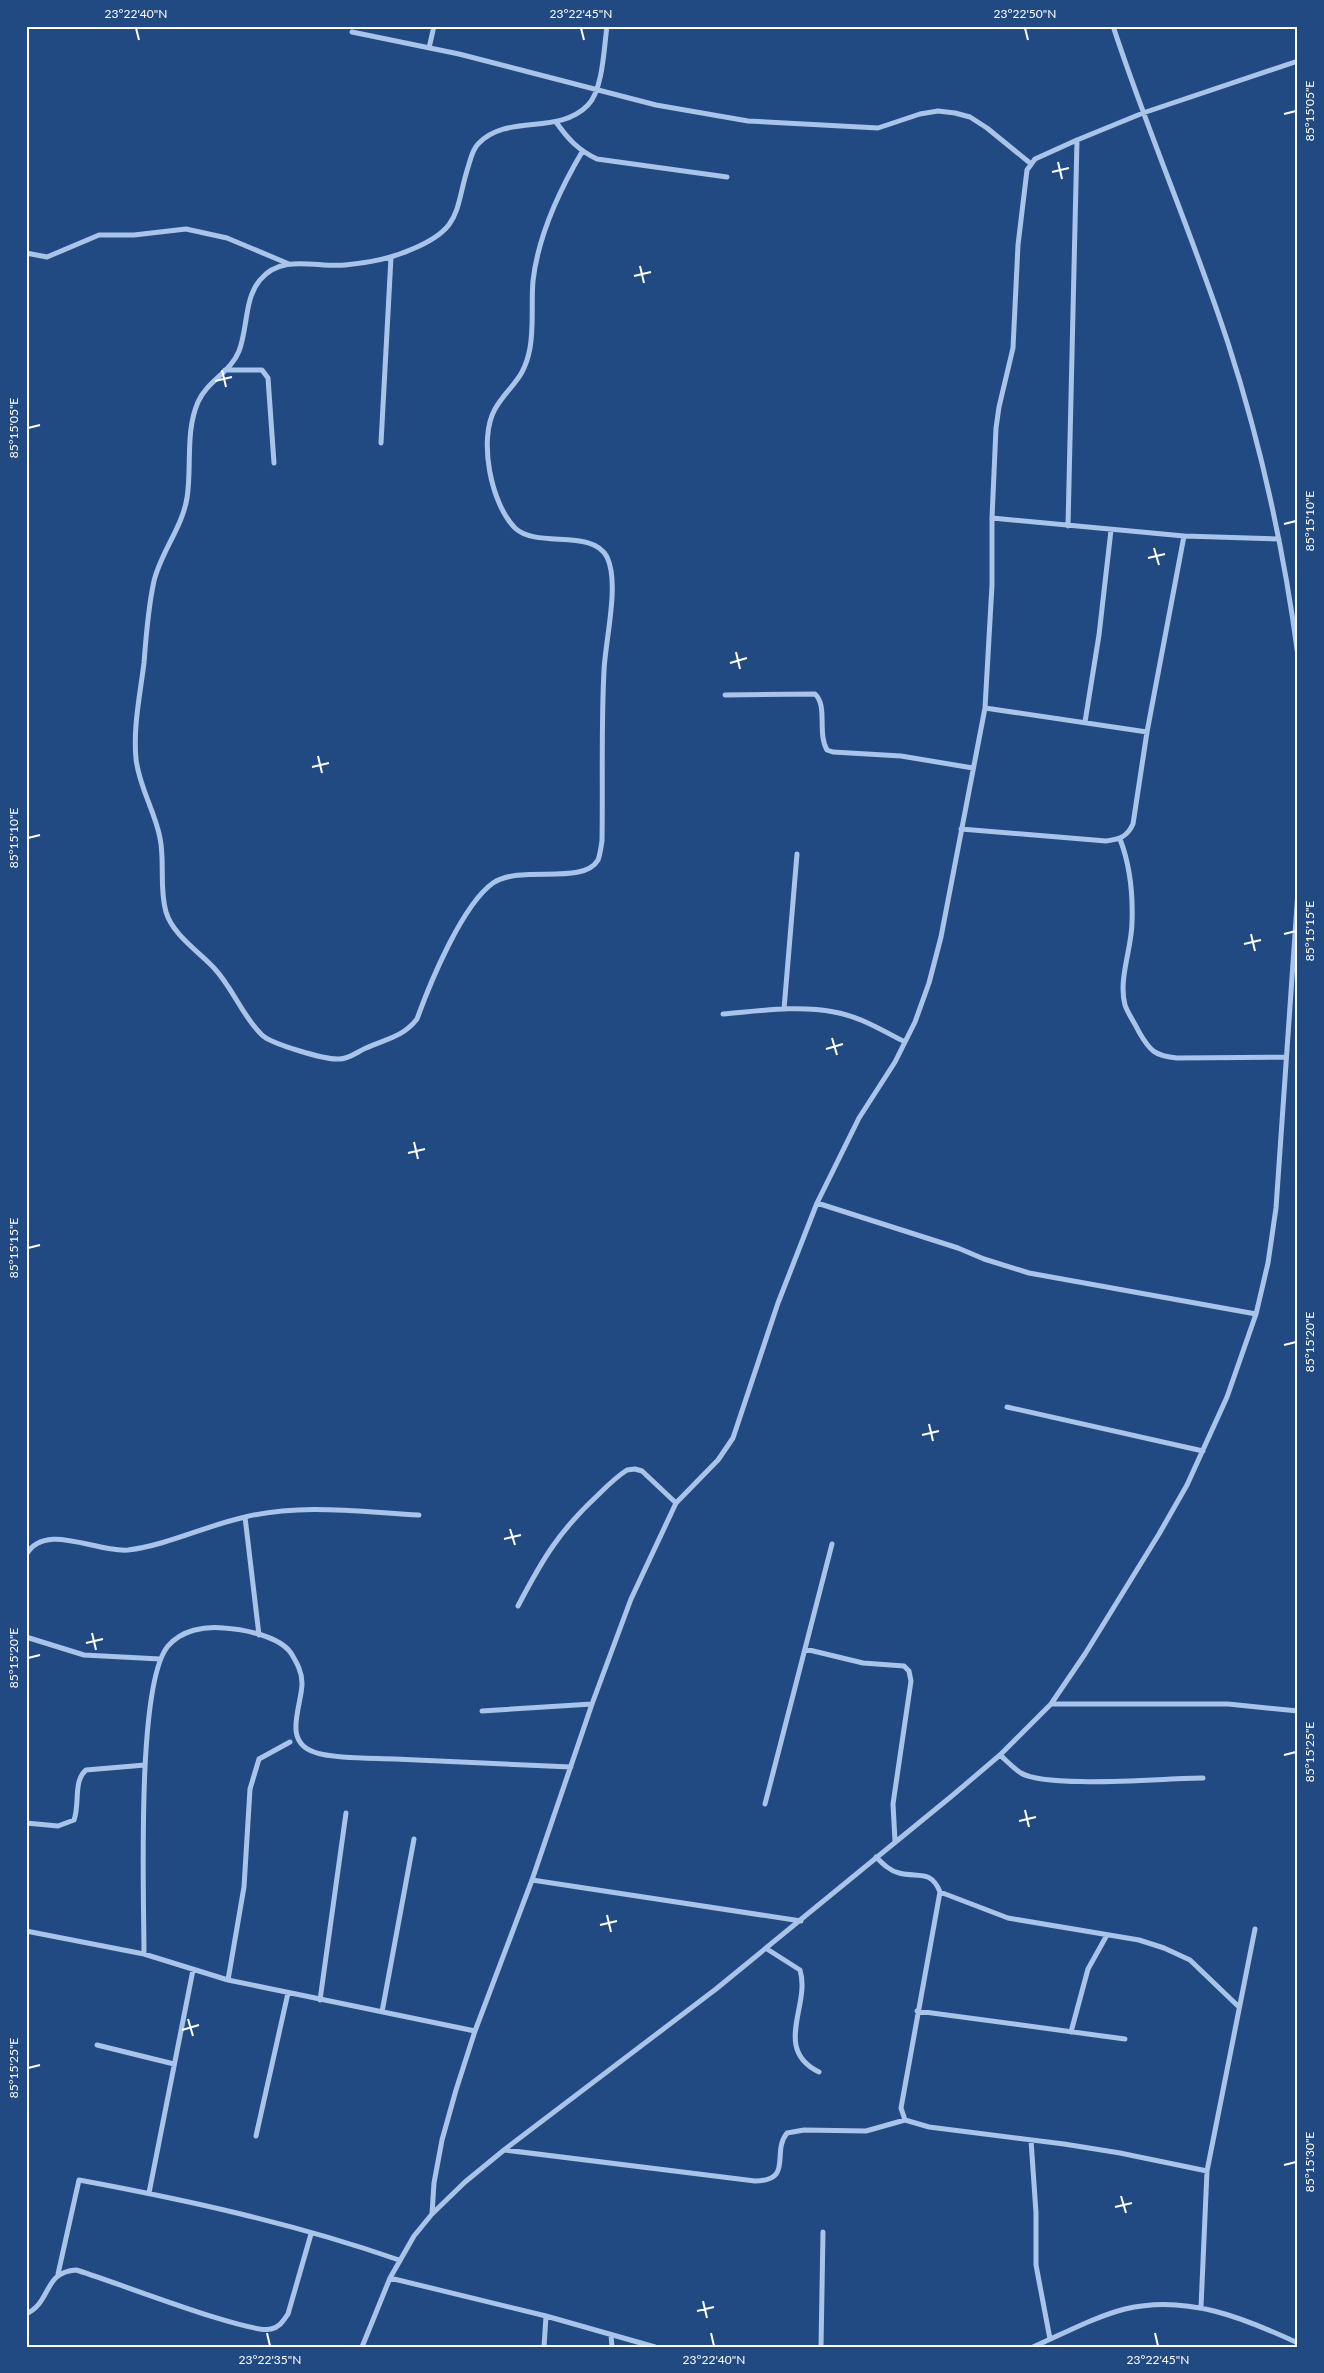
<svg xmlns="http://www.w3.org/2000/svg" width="1324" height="2373" viewBox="0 0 1324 2373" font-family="Lato,sans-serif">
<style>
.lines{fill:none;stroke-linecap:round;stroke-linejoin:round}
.minor{stroke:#a8c4e8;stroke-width:5}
.ticks{fill:none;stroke:#fff;stroke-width:2}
.neatline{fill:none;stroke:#fff;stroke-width:2}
.ticks-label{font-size:12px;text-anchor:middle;fill:#fff}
</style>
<rect width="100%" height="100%" fill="#214a82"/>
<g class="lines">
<path class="minor" d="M 1113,26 C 1148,133 1193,236 1228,343 C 1261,445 1284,550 1298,656
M 352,32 L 459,54 L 656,105 L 748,121 L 878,128 L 920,114 L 938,111 L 955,113 L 970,117 L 987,128 L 1030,163
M 429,48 L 434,26
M 556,122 C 568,139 578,150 597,159 L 727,177
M 582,152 C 559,191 538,236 533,281 C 531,303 534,326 530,348 C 524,381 509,385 495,409 C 478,439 491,504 515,528 C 537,549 592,528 607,557 C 620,584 605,641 604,671 C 601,727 603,784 602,841 C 601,847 600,855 598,860 C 583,886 521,864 493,883 C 462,905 430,983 417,1019 C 403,1037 386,1039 366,1048 C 357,1052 349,1059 339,1059 C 326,1060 271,1044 262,1035 C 242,1016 233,988 214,968 C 198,951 173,935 166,912 C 159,888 165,862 160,838 C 155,811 139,787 136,759 C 133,727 140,695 144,663 C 146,636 148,608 154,581 C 161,552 182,528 187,498 C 192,467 185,432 198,402 C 207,381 231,372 239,351 C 248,328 244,299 260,280 C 282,253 317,268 345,265 C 367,263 390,259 410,250 C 464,228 454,210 469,164 C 471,157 473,149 478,144 C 507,113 558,136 588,105 C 603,90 604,47 607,26
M 26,253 L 47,257 L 99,235 L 134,235 L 186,229 L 227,238 L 289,264
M 225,370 L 262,370 L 268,378 L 274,463
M 381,443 L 391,257
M 992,518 L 1184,536 L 1279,539
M 1068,526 L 1077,140
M 725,695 L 815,694 C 828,706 817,733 827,750 L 833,752 L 901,756 L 973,768
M 985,708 L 1147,732
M 1085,722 L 1099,635 L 1111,530
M 961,829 L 1106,841 C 1120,839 1127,837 1133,824 L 1147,732 L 1184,536
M 1120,839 C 1130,865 1133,894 1132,922 C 1132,948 1118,979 1125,1005 C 1128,1014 1135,1023 1139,1032 C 1150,1051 1155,1056 1177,1058 L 1286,1057
M 784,1009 L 797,854
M 723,1014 C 759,1011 798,1005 834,1012 C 859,1016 883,1031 905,1042
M 817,1203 L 958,1248 L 984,1259 L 1029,1273 L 1256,1314
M 1007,1407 L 1203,1451
M 245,1517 L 259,1635
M 26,1555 C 45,1521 96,1553 128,1550 C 168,1545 205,1526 245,1517 C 301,1503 362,1512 419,1515
M 518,1606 C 542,1560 559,1531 598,1495 C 607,1486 616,1477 627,1470 L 635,1469 L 642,1471 L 676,1503
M 26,1637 L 84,1655 L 160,1659
M 805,1649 L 863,1663 L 904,1666 L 909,1671 L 911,1681 L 893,1804 L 895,1841
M 1051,1704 L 1228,1704 L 1298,1711
M 482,1711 L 592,1704
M 1000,1755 C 1007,1761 1013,1768 1021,1773 C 1048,1789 1165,1778 1203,1778
M 765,1804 L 832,1544
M 26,1823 L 58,1826 L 74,1820 C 80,1804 73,1781 86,1770 L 145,1765
M 876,1857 C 883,1864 890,1871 899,1873 C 918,1878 931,1869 940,1892 L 901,2108 L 905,2120 L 929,2127 L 1064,2144 L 1120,2153 L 1207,2171
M 532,1880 L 801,1921
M 940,1892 L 1008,1918 L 1139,1940 L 1164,1948 L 1190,1960 L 1239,2007
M 26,1931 L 144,1954 L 228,1980 L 475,2031
M 767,1949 L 800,1970 C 811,2005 772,2049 819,2072
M 144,1954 C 144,1897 136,1684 168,1646 C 182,1630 204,1626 224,1628 C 243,1629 279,1636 291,1653 C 297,1663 302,1672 302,1683 C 302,1706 282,1741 314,1752 C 331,1759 375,1758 395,1759 C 454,1762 512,1764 571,1767
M 228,1980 L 244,1887 L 250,1789 L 259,1759 L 290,1742
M 320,2000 L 346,1813
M 917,2011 L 1125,2039
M 382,2012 L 414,1839
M 1071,2032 L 1088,1969 L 1107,1935
M 97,2045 L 174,2064
M 256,2136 L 288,1993
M 1031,2140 L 1036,2213 L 1036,2265 L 1050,2339
M 505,2150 L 755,2181 C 794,2180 771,2153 787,2133 L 804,2130 L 866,2131 L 905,2120
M 149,2193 L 193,1970
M 432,2214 L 434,2183 L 442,2140 L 456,2090 L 475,2031 L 532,1880 L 592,1704 L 631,1599 L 676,1503 L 718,1460 L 733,1438 L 778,1303 L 817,1203 L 859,1118 L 895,1062 L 915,1022 L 929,983 L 941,937 L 985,708 L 992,585 L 992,518 L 996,428 L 999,407 L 1013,348 L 1018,245 L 1027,170 L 1035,159 L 1077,140 L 1143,113 L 1298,61
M 58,2274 L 79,2180 C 187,2200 296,2224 399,2260
M 390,2278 L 546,2316 L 655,2347
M 1201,2307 L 1207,2171 L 1255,1929
M 26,2314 C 52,2302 43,2272 76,2270 C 108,2279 249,2335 271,2329 C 280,2327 283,2321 288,2314 L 311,2234
M 611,2335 L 612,2347
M 362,2347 L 390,2278 L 414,2236 L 432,2214 L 465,2182 L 504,2150 L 716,1989 L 953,1795 L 1000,1755 L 1051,1704 L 1085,1654 L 1159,1534 L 1187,1485 L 1227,1397 L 1256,1314 L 1268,1263 L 1276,1208 L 1298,891
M 544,2347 L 546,2316
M 821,2347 L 823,2232
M 1033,2347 C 1063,2334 1094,2317 1125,2309 C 1186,2294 1244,2318 1298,2343"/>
</g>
<path class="ticks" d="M 136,28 L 139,40M 581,28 L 584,40M 1025,28 L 1028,40M 1284,114 L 1296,111M 1058,162 L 1062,179M 1052,172 L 1069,168M 640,266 L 644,283M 634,276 L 651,272M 222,370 L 226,387M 215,381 L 232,377M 28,428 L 40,425M 1284,524 L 1296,521M 1154,548 L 1159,565M 1148,558 L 1165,554M 736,652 L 740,669M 730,663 L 747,658M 318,756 L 322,773M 312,767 L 329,763M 28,838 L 40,835M 1251,934 L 1255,951M 1284,934 L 1296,931M 1244,944 L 1261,940M 832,1038 L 837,1055M 826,1049 L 843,1044M 414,1142 L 418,1159M 408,1153 L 425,1149M 28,1248 L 40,1245M 1284,1345 L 1296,1342M 929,1424 L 933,1441M 922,1435 L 939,1431M 510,1529 L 515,1545M 504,1539 L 521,1535M 92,1633 L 96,1650M 86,1643 L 103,1639M 28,1658 L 40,1655M 1284,1755 L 1296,1752M 1025,1810 L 1029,1827M 1019,1821 L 1036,1817M 607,1915 L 611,1932M 600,1925 L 617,1921M 188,2019 L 193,2036M 182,2030 L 199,2025M 28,2068 L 40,2065M 1284,2165 L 1296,2162M 1121,2196 L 1126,2213M 1115,2207 L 1132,2203M 703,2301 L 707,2318M 697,2311 L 714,2307M 267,2333 L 270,2346M 711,2333 L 714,2346M 1155,2333 L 1158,2346"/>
<rect width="1324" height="2373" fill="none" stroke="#214a82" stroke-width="55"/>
<rect x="28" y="28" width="1268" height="2318" class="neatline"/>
<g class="ticks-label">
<text x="136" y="18">23°22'40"N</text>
<text x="581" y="18">23°22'45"N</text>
<text x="1025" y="18">23°22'50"N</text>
<text transform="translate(1310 111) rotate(-90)" y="4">85°15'05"E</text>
<text transform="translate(14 428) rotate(-90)" y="4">85°15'05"E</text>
<text transform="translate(1310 521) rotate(-90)" y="4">85°15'10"E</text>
<text transform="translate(14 838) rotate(-90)" y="4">85°15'10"E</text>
<text transform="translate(1310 931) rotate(-90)" y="4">85°15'15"E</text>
<text transform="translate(14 1248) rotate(-90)" y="4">85°15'15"E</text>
<text transform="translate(1310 1342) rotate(-90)" y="4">85°15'20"E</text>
<text transform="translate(14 1658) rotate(-90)" y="4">85°15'20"E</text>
<text transform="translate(1310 1752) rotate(-90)" y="4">85°15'25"E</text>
<text transform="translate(14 2068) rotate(-90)" y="4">85°15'25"E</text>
<text transform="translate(1310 2162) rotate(-90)" y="4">85°15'30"E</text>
<text x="270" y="2364">23°22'35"N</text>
<text x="714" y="2364">23°22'40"N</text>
<text x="1158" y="2364">23°22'45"N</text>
</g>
</svg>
